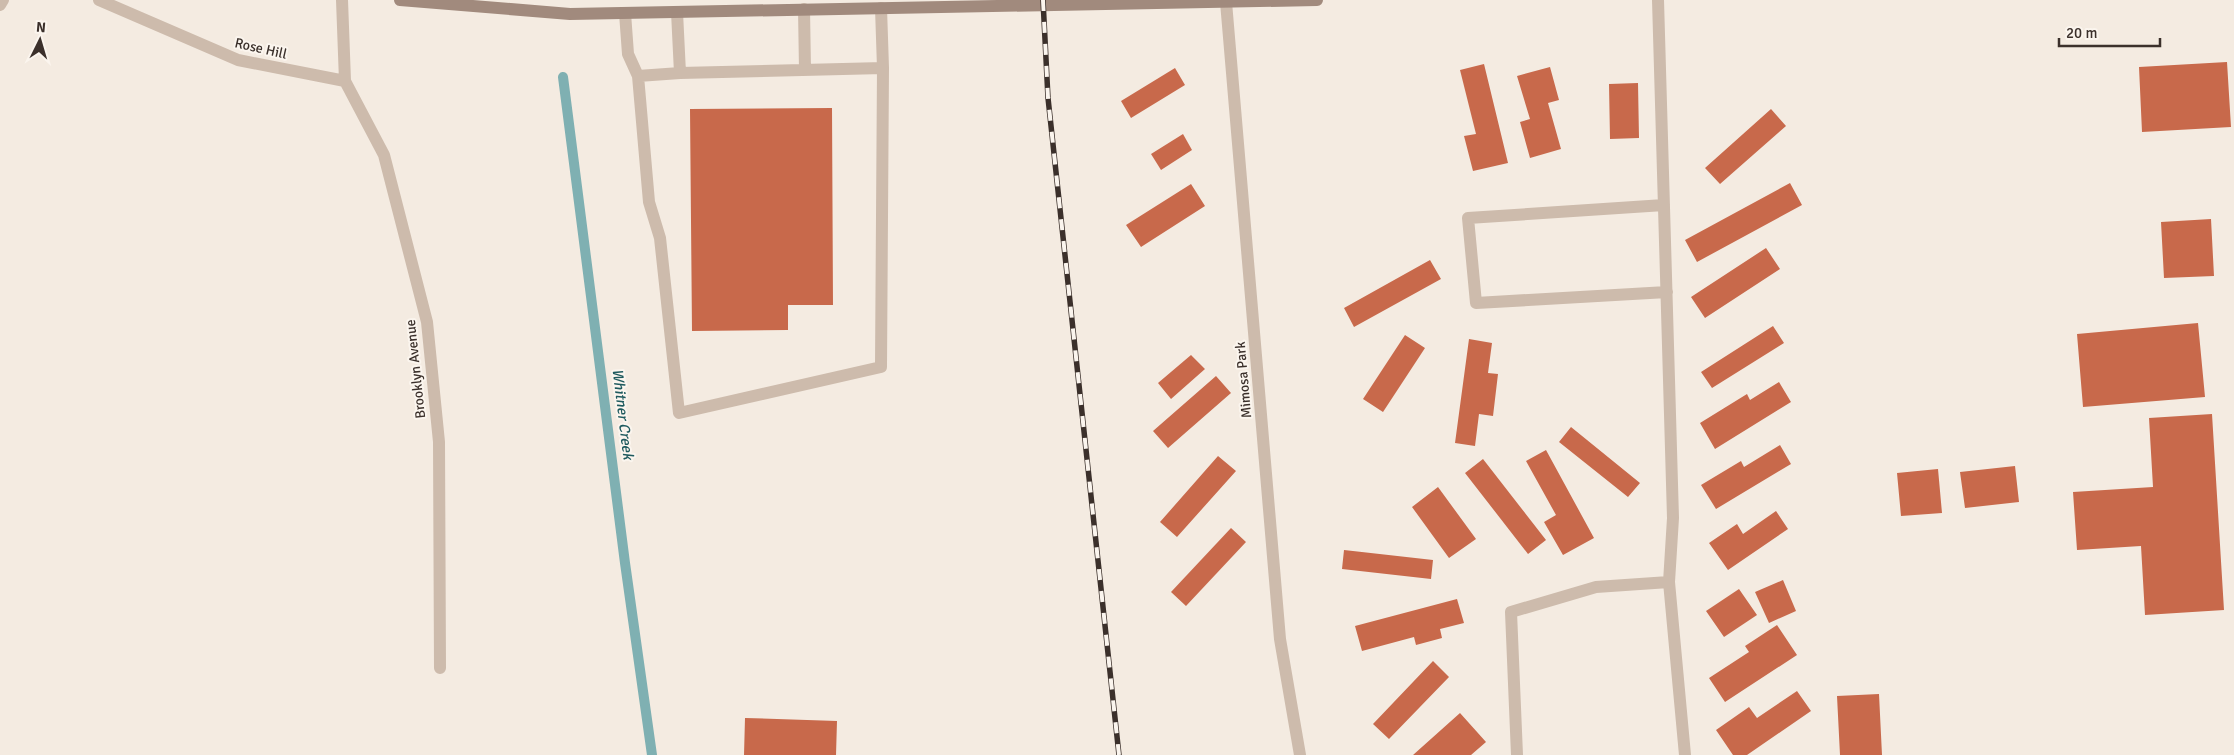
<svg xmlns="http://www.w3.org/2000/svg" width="2234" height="755" viewBox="0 0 2234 755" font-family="Signika,sans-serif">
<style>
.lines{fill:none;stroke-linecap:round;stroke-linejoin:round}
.stream{stroke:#7fb0b2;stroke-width:10}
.building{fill:#c8694b}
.service{stroke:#cdbbac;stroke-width:12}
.minor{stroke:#cdbbac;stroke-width:12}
.secondary{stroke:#a18a7d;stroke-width:12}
.rail-casing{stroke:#3b302b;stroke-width:5.5}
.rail{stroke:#fbf5ee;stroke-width:4;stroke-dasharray:11;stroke-linecap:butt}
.labels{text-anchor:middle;stroke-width:4;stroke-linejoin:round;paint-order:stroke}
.street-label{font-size:14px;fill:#3b302b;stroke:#fbf5ee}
.water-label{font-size:15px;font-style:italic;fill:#1f5a5e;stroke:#fbf5ee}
</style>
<rect width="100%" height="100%" fill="#f4ebe1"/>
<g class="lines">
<path class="stream" d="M 563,77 L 625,563 L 652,755"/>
</g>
<path class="building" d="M 2227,62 L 2231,127 L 2142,132 L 2139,67 Z
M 1484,64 L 1508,163 L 1473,171 L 1464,136 L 1476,134 L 1460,70 Z
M 1550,67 L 1559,100 L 1548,103 L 1561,149 L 1530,158 L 1520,122 L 1530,119 L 1517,76 Z
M 1175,68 L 1185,85 L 1131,118 L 1121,101 Z
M 1638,83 L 1639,138 L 1610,139 L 1609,84 Z
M 832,108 L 833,305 L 788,305 L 788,330 L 692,331 L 690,109 Z
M 1771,109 L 1786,126 L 1720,184 L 1705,168 Z
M 1183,134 L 1192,150 L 1161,170 L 1151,154 Z
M 1790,183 L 1802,205 L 1697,262 L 1685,240 Z
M 1191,184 L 1205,206 L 1141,247 L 1126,225 Z
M 2211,219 L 2214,276 L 2164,278 L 2161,222 Z
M 1766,248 L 1780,269 L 1705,318 L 1691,297 Z
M 1430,260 L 1441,279 L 1354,327 L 1344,308 Z
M 2198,323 L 2205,397 L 2083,407 L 2077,334 Z
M 1773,326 L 1784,343 L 1712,388 L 1701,372 Z
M 1405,335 L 1425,348 L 1383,412 L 1363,399 Z
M 1469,339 L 1492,343 L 1488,373 L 1498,374 L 1493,416 L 1479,414 L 1475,446 L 1455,443 Z
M 1191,355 L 1205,369 L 1171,399 L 1158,383 Z
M 1216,376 L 1231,393 L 1168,448 L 1153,431 Z
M 1779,382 L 1791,402 L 1715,449 L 1700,423 L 1747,394 L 1750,400 Z
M 2212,414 L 2224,610 L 2145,615 L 2141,546 L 2077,550 L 2073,492 L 2153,487 L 2149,418 Z
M 1571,427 L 1640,483 L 1628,497 L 1559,442 Z
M 1780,445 L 1791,464 L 1716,509 L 1701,485 L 1741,461 L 1744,467 Z
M 1546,450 L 1594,538 L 1563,555 L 1544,522 L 1556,515 L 1526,461 Z
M 1218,456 L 1236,471 L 1177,537 L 1160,522 Z
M 1483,459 L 1546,540 L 1528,554 L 1465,473 Z
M 2015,466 L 2019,502 L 1965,508 L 1960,472 Z
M 1938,469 L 1942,513 L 1901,516 L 1897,473 Z
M 1438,487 L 1476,539 L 1449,558 L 1412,507 Z
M 1776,511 L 1788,529 L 1728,570 L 1709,543 L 1737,524 L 1743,534 Z
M 1231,528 L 1246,542 L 1186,606 L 1171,592 Z
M 1344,550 L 1433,560 L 1431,579 L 1342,569 Z
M 1783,580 L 1796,611 L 1769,623 L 1755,592 Z
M 1739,589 L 1757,615 L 1724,637 L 1706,611 Z
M 1457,599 L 1464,623 L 1440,629 L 1442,638 L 1416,645 L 1414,637 L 1362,651 L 1355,626 Z
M 1777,625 L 1797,655 L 1725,702 L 1709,678 L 1749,652 L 1745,646 Z
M 1433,661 L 1449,677 L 1389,739 L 1373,724 Z
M 1797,691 L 1811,711 L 1747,755 L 1733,755 L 1716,730 L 1749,707 L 1757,718 Z
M 1879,694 L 1882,755 L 1840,755 L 1837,696 Z
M 1460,713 L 1486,742 L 1471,755 L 1413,755 Z
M 745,718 L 837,721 L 836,755 L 744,755 Z"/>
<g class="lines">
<path class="service" d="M 1658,0 L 1673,518 L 1669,582
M 1226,2 L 1280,639 L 1300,755
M 881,8 L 883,68 L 881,367 L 679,413 L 660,238 L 649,202 L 638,76 L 680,73 L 883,68
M 804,9 L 805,70
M 677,12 L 680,73
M 625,13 L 628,54 L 638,76
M 1664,205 L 1468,218 L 1476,303 L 1667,292
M 1517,755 L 1511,612 L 1596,587 L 1669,582 L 1685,755"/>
<path class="minor" d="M 99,0 L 238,60 L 345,81 L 342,0
M 0,5 L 3,0
M 345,81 L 384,155 L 427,322 L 439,442 L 440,668"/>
<path class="secondary" d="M 400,0 L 570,14 L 1317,0"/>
<g class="rail-casing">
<path id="rail" d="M 1043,0 L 1048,98 L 1119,755"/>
</g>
<use href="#rail" class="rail"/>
</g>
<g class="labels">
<g class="street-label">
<text transform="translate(261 48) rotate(13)" y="5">Rose Hill</text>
<text transform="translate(415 369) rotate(-96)" y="5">Brooklyn Avenue</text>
<text transform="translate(1243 380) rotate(-95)" y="5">Mimosa Park</text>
</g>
<g class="water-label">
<text transform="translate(623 414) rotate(83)" y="5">Whitner Creek</text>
</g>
</g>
<g transform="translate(40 40) rotate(5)" stroke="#fbf5ee" stroke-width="4" paint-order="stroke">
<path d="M0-4L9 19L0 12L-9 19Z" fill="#3b302b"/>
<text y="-8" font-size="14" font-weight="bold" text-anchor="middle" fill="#3b302b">N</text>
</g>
<path d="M2059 38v8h101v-8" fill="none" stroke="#3b302b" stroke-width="2.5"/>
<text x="2066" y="38" font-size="15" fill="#3b302b" stroke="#fbf5ee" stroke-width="4" paint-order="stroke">20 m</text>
</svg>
